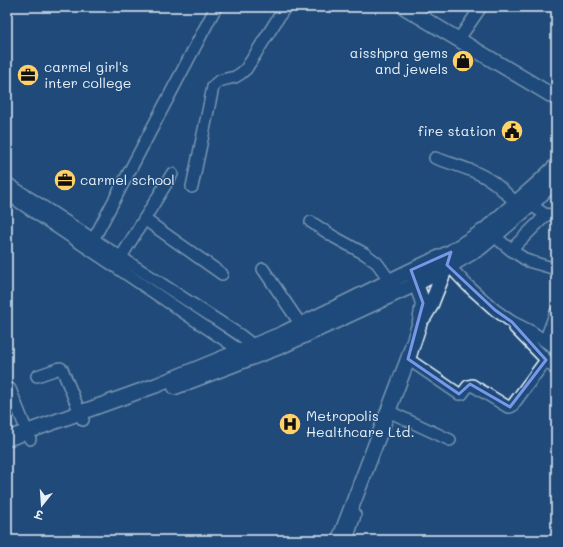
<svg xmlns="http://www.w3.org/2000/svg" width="563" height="547" viewBox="0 0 563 547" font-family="Mali,'Playpen Sans Deva',sans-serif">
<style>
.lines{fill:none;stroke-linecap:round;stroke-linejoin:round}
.minor-casing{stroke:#e8f1f8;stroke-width:14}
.major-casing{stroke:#e8f1f8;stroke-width:17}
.minor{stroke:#1f4a7a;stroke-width:11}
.major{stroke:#1f4a7a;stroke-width:14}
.marked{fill:none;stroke:#7897e6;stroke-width:3;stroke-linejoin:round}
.labels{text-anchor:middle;stroke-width:3;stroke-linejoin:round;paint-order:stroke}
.poi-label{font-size:14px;fill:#e8f1f8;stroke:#1f4a7a;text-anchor:start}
</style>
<rect width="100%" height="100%" fill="#1f4a7a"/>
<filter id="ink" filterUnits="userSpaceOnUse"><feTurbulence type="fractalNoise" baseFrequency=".025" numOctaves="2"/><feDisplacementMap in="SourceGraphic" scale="8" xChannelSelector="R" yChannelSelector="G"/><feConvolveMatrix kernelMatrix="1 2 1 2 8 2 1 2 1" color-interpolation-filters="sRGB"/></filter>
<g filter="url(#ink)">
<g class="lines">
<g class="minor-casing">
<path id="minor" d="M 459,39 L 481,7
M 435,158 C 455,165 476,170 493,182 C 501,188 509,196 516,203
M 7,183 L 240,335 L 249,342 L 256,351
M 192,187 L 213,87 C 218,79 227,79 235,77 C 239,75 243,72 246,69 L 285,7
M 7,194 L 241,351 L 244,356
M 531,205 L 546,215 L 556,214
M 144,219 L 222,274
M 311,222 L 334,237 L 365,254 L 377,263 L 390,281
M 494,236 L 511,250 L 528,261 L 556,269
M 90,246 L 216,7
M 511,250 L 546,215
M 121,257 L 172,174
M 449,266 L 467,285 L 495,310 L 512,322 L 532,332 L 556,349
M 263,269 L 301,325
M 513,324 L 515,328 L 556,370
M 545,341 L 556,312
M 408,359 L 459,394 L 462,394 L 468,386 L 472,385 L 508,407 L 510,407 L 512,406 L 546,360
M 37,376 L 60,368 L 62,369 L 83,420
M 10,389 L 30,439
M 388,411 L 450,440
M 347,540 L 355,515"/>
</g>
<g class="major-casing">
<path id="major" d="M 404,7 L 556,98
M 424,317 L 430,307 L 447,264
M 175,387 L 282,346 L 416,284 L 446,268 L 480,248 L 533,203 L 556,179
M 7,439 L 157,385 L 284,333 L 408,272 L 451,252 L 485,230 L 535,186 L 556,166
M 339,540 L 408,359 L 420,322 L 423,303 L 413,275"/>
</g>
<use href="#minor" class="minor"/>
<use href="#major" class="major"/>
</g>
</g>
<path d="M0 0H563V547H0ZM 451,252 L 447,265 L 495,310 L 512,322 L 546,360 L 510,407 L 470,384 L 459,394 L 408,359 L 423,303 L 411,270 Z" fill="#1f4a7a" fill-opacity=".55" fill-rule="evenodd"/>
<path class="marked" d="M 451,252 L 447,265 L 495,310 L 512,322 L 546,360 L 510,407 L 470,384 L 459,394 L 408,359 L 423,303 L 411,270 Z"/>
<defs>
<g id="shop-disc" transform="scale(1.15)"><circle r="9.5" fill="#ffd166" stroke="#1f4a7a"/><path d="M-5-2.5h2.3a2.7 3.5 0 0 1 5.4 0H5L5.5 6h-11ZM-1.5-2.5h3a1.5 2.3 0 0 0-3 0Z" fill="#111"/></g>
<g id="office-disc" transform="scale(1.15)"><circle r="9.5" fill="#ffd166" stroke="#1f4a7a"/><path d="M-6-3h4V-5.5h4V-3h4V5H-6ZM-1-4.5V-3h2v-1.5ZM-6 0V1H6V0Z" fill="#111"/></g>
<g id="civic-disc" transform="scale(1.15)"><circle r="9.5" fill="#ffd166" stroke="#1f4a7a"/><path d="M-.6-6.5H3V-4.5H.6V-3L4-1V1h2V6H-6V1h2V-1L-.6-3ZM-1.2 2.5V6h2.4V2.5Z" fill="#111"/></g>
<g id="hospital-disc" transform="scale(1.15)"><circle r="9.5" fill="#ffd166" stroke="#1f4a7a"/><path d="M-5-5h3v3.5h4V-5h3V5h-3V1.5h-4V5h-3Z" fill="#111"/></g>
</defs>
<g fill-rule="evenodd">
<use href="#shop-disc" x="463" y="61"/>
<use href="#office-disc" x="28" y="75"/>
<use href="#civic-disc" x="512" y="131"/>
<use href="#office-disc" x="65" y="180"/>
<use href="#hospital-disc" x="290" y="424"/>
</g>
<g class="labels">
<g class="poi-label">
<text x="448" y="58" text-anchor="end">aisshpra gems<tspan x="448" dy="16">and jewels</tspan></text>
<text x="44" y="72">carmel girl's<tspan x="44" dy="16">inter college</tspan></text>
<text x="496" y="136" text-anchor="end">fire station</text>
<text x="80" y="185">carmel school</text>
<text x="306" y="421">Metropolis<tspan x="306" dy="16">Healthcare Ltd.</tspan></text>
</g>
</g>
<rect width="563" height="547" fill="none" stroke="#1f4a7a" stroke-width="24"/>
<rect x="12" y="12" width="539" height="523" fill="none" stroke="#e8f1f8" stroke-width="1.5" filter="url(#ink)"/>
<g transform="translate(42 505) rotate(197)" stroke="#1f4a7a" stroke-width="3" paint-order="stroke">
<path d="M0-3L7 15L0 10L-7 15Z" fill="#e8f1f8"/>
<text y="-6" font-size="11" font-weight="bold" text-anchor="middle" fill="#e8f1f8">उ</text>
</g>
</svg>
